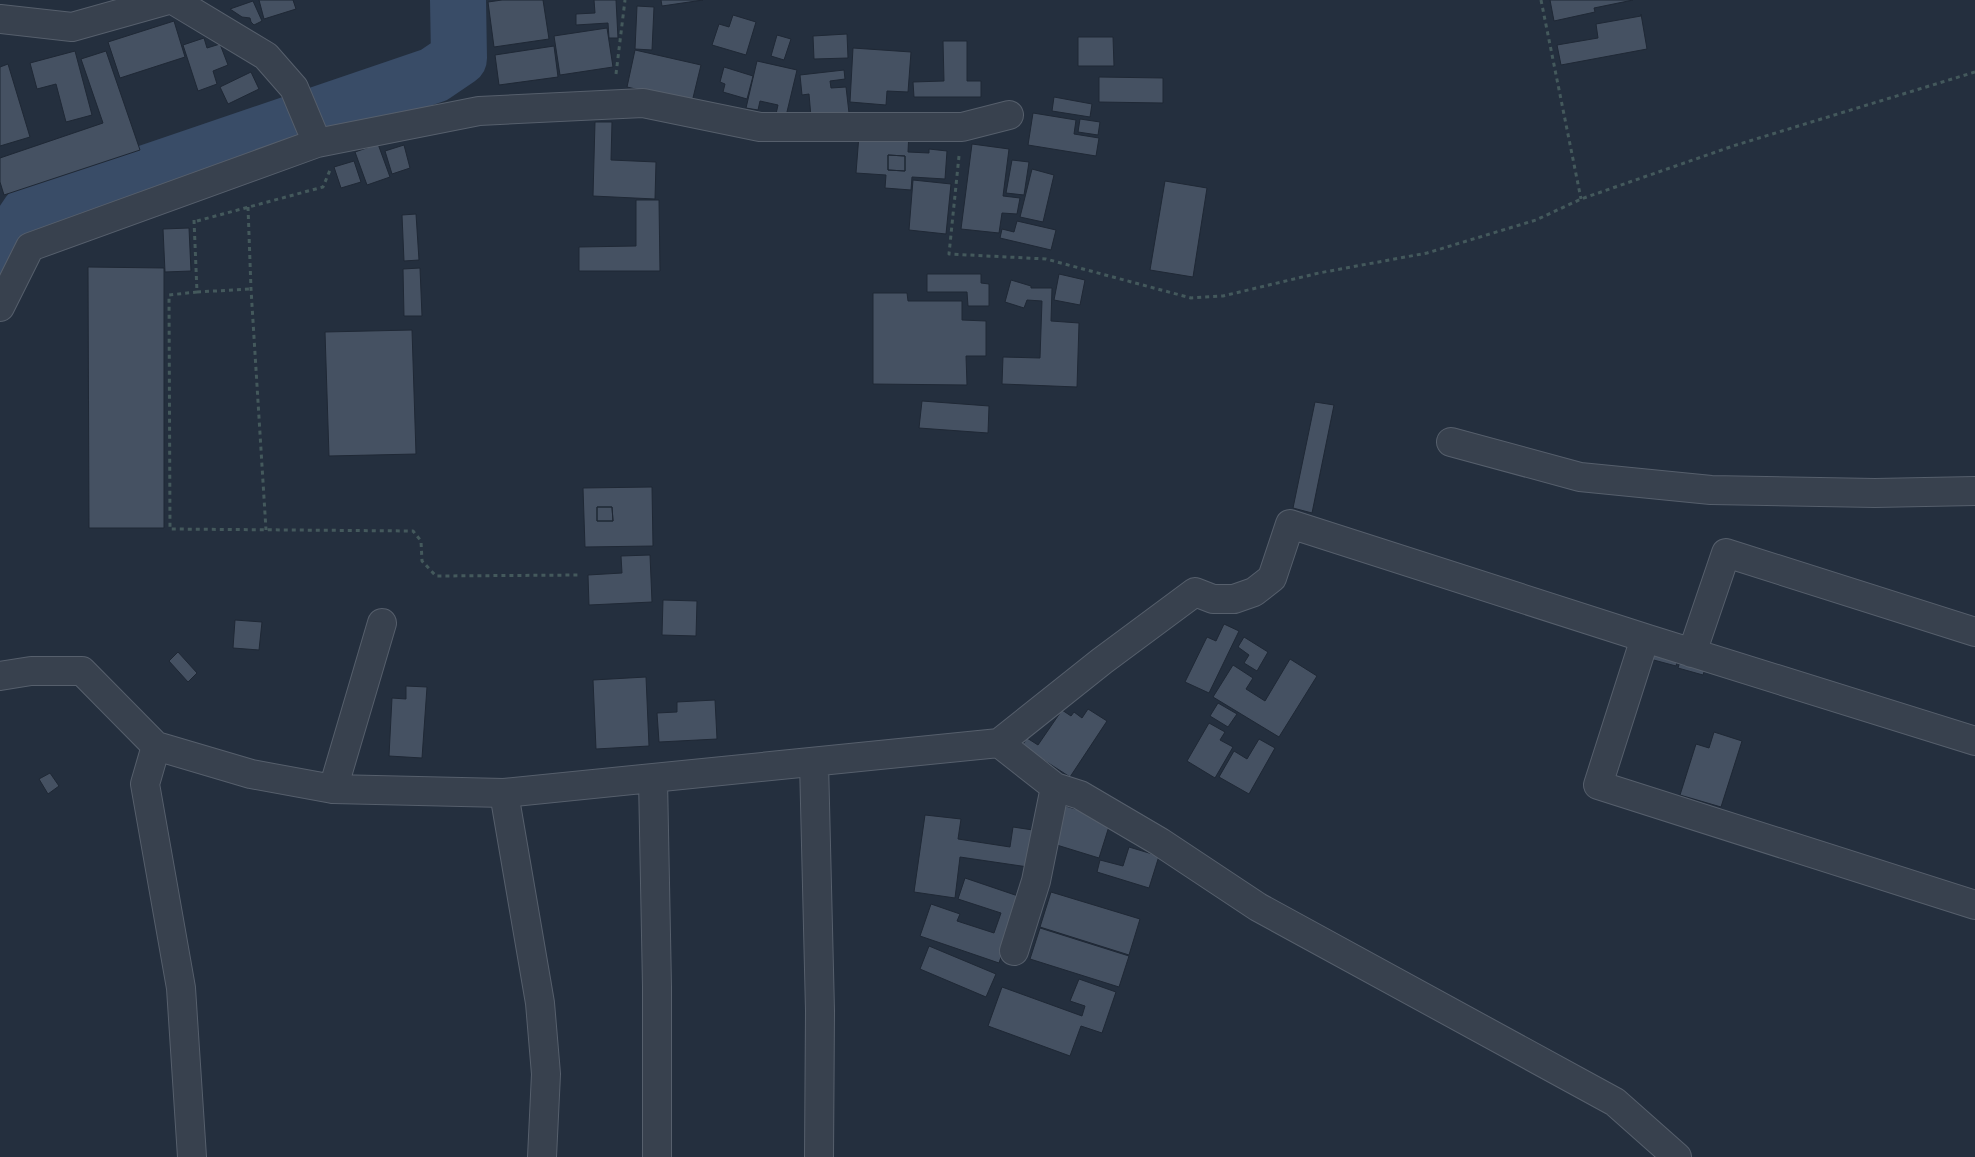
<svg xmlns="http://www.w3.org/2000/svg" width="1975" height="1157" viewBox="0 0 1975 1157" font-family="'Archivo Narrow',sans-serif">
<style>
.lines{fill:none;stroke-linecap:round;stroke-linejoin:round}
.river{stroke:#394c67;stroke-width:56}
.building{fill:#455162;stroke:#1f2835;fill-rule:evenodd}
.minor-casing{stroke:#565f6c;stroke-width:30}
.path{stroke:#44595c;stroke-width:3;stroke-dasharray:4 4;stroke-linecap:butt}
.minor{stroke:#38414e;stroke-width:28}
</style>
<rect width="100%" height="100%" fill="#242f3e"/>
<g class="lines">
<path class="river" d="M 0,255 L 29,213 L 434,75 L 459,58 L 458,0"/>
</g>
<path class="building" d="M 259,0 L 293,0 L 296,9 L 264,19 Z
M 502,0 L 543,0 L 549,39 L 494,47 L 488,2 Z
M 594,0 L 616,0 L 618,38 L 609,38 L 608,23 L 576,25 L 576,14 L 595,13 Z
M 661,0 L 703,0 L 662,6 Z
M 1550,0 L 1633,0 L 1594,8 L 1595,12 L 1554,21 Z
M 253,1 L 262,21 L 254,25 L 251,22 L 250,18 L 242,17 L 230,9 Z
M 637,6 L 654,7 L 652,50 L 635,49 Z
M 1641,14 L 1647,49 L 1561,65 L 1557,45 L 1598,38 L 1596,24 L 1641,16 Z
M 733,15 L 756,22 L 746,55 L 712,45 L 719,24 L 729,27 Z
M 174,21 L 185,57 L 120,78 L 108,42 Z
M 607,28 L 613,67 L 560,75 L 554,36 Z
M 847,34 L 848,58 L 814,59 L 813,36 Z
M 777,35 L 791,39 L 784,60 L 771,56 Z
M 1078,37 L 1113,37 L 1114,66 L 1078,66 Z
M 204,38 L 207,48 L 220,44 L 228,65 L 213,71 L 217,84 L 198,91 L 183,45 Z
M 943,41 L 967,41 L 967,81 L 981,81 L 981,97 L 914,97 L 913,82 L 944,81 Z
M 554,46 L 558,77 L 499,85 L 495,55 Z
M 853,48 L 911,52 L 908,92 L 887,91 L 886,105 L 850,102 Z
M 635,50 L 701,65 L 692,102 L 627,87 Z
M 75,51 L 92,115 L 66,122 L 56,84 L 37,89 L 30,63 Z
M 106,51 L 140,150 L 4,195 L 0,182 L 0,158 L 103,123 L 81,59 Z
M 757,61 L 797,70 L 786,116 L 776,114 L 778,105 L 760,101 L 758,110 L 746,108 Z
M 8,64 L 30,137 L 0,146 L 0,67 Z
M 724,67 L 753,76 L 747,99 L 723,92 L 725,84 L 720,82 Z
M 844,70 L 845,79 L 830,81 L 831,88 L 846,87 L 849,113 L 811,117 L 809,94 L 802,95 L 800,75 Z
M 251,72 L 259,89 L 228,104 L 220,87 Z
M 1099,77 L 1163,78 L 1163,103 L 1099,102 Z
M 1054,97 L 1092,104 L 1090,117 L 1052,111 Z
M 1033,113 L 1076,120 L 1074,134 L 1099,138 L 1096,156 L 1028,145 Z
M 1080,119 L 1100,122 L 1098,135 L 1078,132 Z
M 595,122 L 612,122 L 611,160 L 656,162 L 655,199 L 593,196 Z
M 909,131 L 908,152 L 929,153 L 929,149 L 947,151 L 945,179 L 912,177 L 911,190 L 885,188 L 886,175 L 856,173 L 859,135 ZM 888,155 L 905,156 L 905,171 L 888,170 Z
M 378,144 L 390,177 L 367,185 L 355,152 Z
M 972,144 L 1009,149 L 1003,196 L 1020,198 L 1017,214 L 1002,213 L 999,233 L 961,229 Z
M 404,145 L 410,168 L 392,174 L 385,151 Z
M 888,155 L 905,156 L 905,171 L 888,170 Z
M 1012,160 L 1029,162 L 1024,195 L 1006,193 Z
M 354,161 L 361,182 L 341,188 L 334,167 Z
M 1032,169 L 1054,175 L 1043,222 L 1020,217 Z
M 913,180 L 951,184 L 946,234 L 909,230 Z
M 1165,181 L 1207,188 L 1193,277 L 1150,270 Z
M 636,200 L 659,200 L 660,271 L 579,271 L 579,247 L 636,246 Z
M 416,214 L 419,260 L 404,261 L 402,215 Z
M 1017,221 L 1056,230 L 1051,250 L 1000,238 L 1002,229 L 1014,232 Z
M 189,228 L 191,271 L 165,272 L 163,229 Z
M 88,267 L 164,268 L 164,528 L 89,528 Z
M 420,268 L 422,316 L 404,316 L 403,269 Z
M 927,274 L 981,274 L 981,283 L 989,284 L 989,306 L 968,306 L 967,292 L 927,292 Z
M 1059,274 L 1085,280 L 1080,305 L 1054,300 Z
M 1011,280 L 1031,286 L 1031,288 L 1052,288 L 1051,321 L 1079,323 L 1077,387 L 1002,384 L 1003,357 L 1040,358 L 1042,301 L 1027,300 L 1024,308 L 1005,302 Z
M 873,293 L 907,293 L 908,301 L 962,301 L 962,320 L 986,321 L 986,356 L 966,356 L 967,385 L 873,384 Z
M 412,330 L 416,454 L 329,456 L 325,332 Z
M 922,401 L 989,406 L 988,433 L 919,428 Z
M 1315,402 L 1334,405 L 1312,513 L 1293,508 Z
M 652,487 L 653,546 L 585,547 L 583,488 ZM 597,507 L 612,507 L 613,521 L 597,521 Z
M 597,507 L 612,507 L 613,521 L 597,521 Z
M 650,555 L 652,602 L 589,605 L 588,575 L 622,573 L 621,556 Z
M 663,600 L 697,601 L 696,636 L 662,635 Z
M 235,620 L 262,622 L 259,650 L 233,648 Z
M 1224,624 L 1239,631 L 1209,693 L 1185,682 L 1207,637 L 1216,641 Z
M 1244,637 L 1268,652 L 1257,671 L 1244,663 L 1249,655 L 1238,647 Z
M 1655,643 L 1680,651 L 1676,666 L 1650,659 Z
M 178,652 L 197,673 L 188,682 L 169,661 Z
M 1683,652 L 1708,660 L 1703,675 L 1678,668 Z
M 1290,659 L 1317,676 L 1279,737 L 1213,697 L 1233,665 L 1253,678 L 1246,689 L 1265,701 Z
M 646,677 L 649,746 L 596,749 L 593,680 Z
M 406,686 L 427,687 L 422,758 L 389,756 L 392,698 L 406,699 Z
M 715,700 L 717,739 L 659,742 L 657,713 L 677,712 L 677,702 Z
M 1218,703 L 1237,714 L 1228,727 L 1210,716 Z
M 1088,709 L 1107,721 L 1070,777 L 1022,746 L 1027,738 L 1038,745 L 1062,710 L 1071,716 L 1074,712 L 1082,718 Z
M 1209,723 L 1225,732 L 1220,740 L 1233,747 L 1215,778 L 1187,761 Z
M 1714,732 L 1742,741 L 1721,807 L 1680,795 L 1696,744 L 1709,748 Z
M 1259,739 L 1275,748 L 1249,794 L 1219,777 L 1234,751 L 1247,759 Z
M 50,773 L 59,786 L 48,794 L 39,779 Z
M 1059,804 L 1111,820 L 1099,858 L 1047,842 Z
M 925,815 L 961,819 L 958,839 L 1010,847 L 1013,827 L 1033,830 L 1028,867 L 960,857 L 955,898 L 914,892 Z
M 1129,847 L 1159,856 L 1149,888 L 1097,872 L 1100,860 L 1123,866 Z
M 965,878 L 1021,897 L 999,963 L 920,936 L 931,904 L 960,914 L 957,921 L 994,933 L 1001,913 L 958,899 Z
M 1051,892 L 1140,919 L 1129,955 L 1040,927 Z
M 1040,928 L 1129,956 L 1119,987 L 1030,959 Z
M 929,946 L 996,974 L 986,997 L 920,969 Z
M 1079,979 L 1116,992 L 1102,1033 L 1081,1026 L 1070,1056 L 988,1026 L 1002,987 L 1082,1016 L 1085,1006 L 1070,1001 Z"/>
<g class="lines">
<g class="minor-casing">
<path id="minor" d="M 173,0 L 266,56 L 294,88 L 317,143
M 0,19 L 72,27 L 168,0
M 0,307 L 30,247 L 317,143 L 479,111 L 643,103 L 760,127 L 962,127 L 1009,115
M 1451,442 L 1580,477 L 1711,490 L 1875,493 L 1975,491
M 1645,638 L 1975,741
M 1692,653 L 1726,553 L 1975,632
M 0,676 L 31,671 L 82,671 L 156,746 L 251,774 L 333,789 L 504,793 L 999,743 L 1102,661 L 1195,592 L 1213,599 L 1234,599 L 1254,592 L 1272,578 L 1290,524 L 1645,638 L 1598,785 L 1975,905
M 999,743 L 1055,787 L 1080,795 L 1160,842 L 1258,907 L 1615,1102 L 1677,1157
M 156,746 L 145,784 L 181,988 L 192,1157
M 814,762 L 820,1011 L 819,1157
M 653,779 L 657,987 L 657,1157
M 333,789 L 382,623
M 504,793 L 540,1003 L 546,1074 L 542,1157
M 1014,951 L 1036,881 L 1055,787"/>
</g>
<path class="path" d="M 1541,0 L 1581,199
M 616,74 L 625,0
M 959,156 L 949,254 L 1046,259 L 1191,298 L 1223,296 L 1319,273 L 1427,253 L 1536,220 L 1581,199 L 1733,146 L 1975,72
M 248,207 L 251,289 L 266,530
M 194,220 L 197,292 L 169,295 L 170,529 L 413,531 L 421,541 L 422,561 L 436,576 L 581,575
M 197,221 L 323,187 L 330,170
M 197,292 L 251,289"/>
<use href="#minor" class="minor"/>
</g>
</svg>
